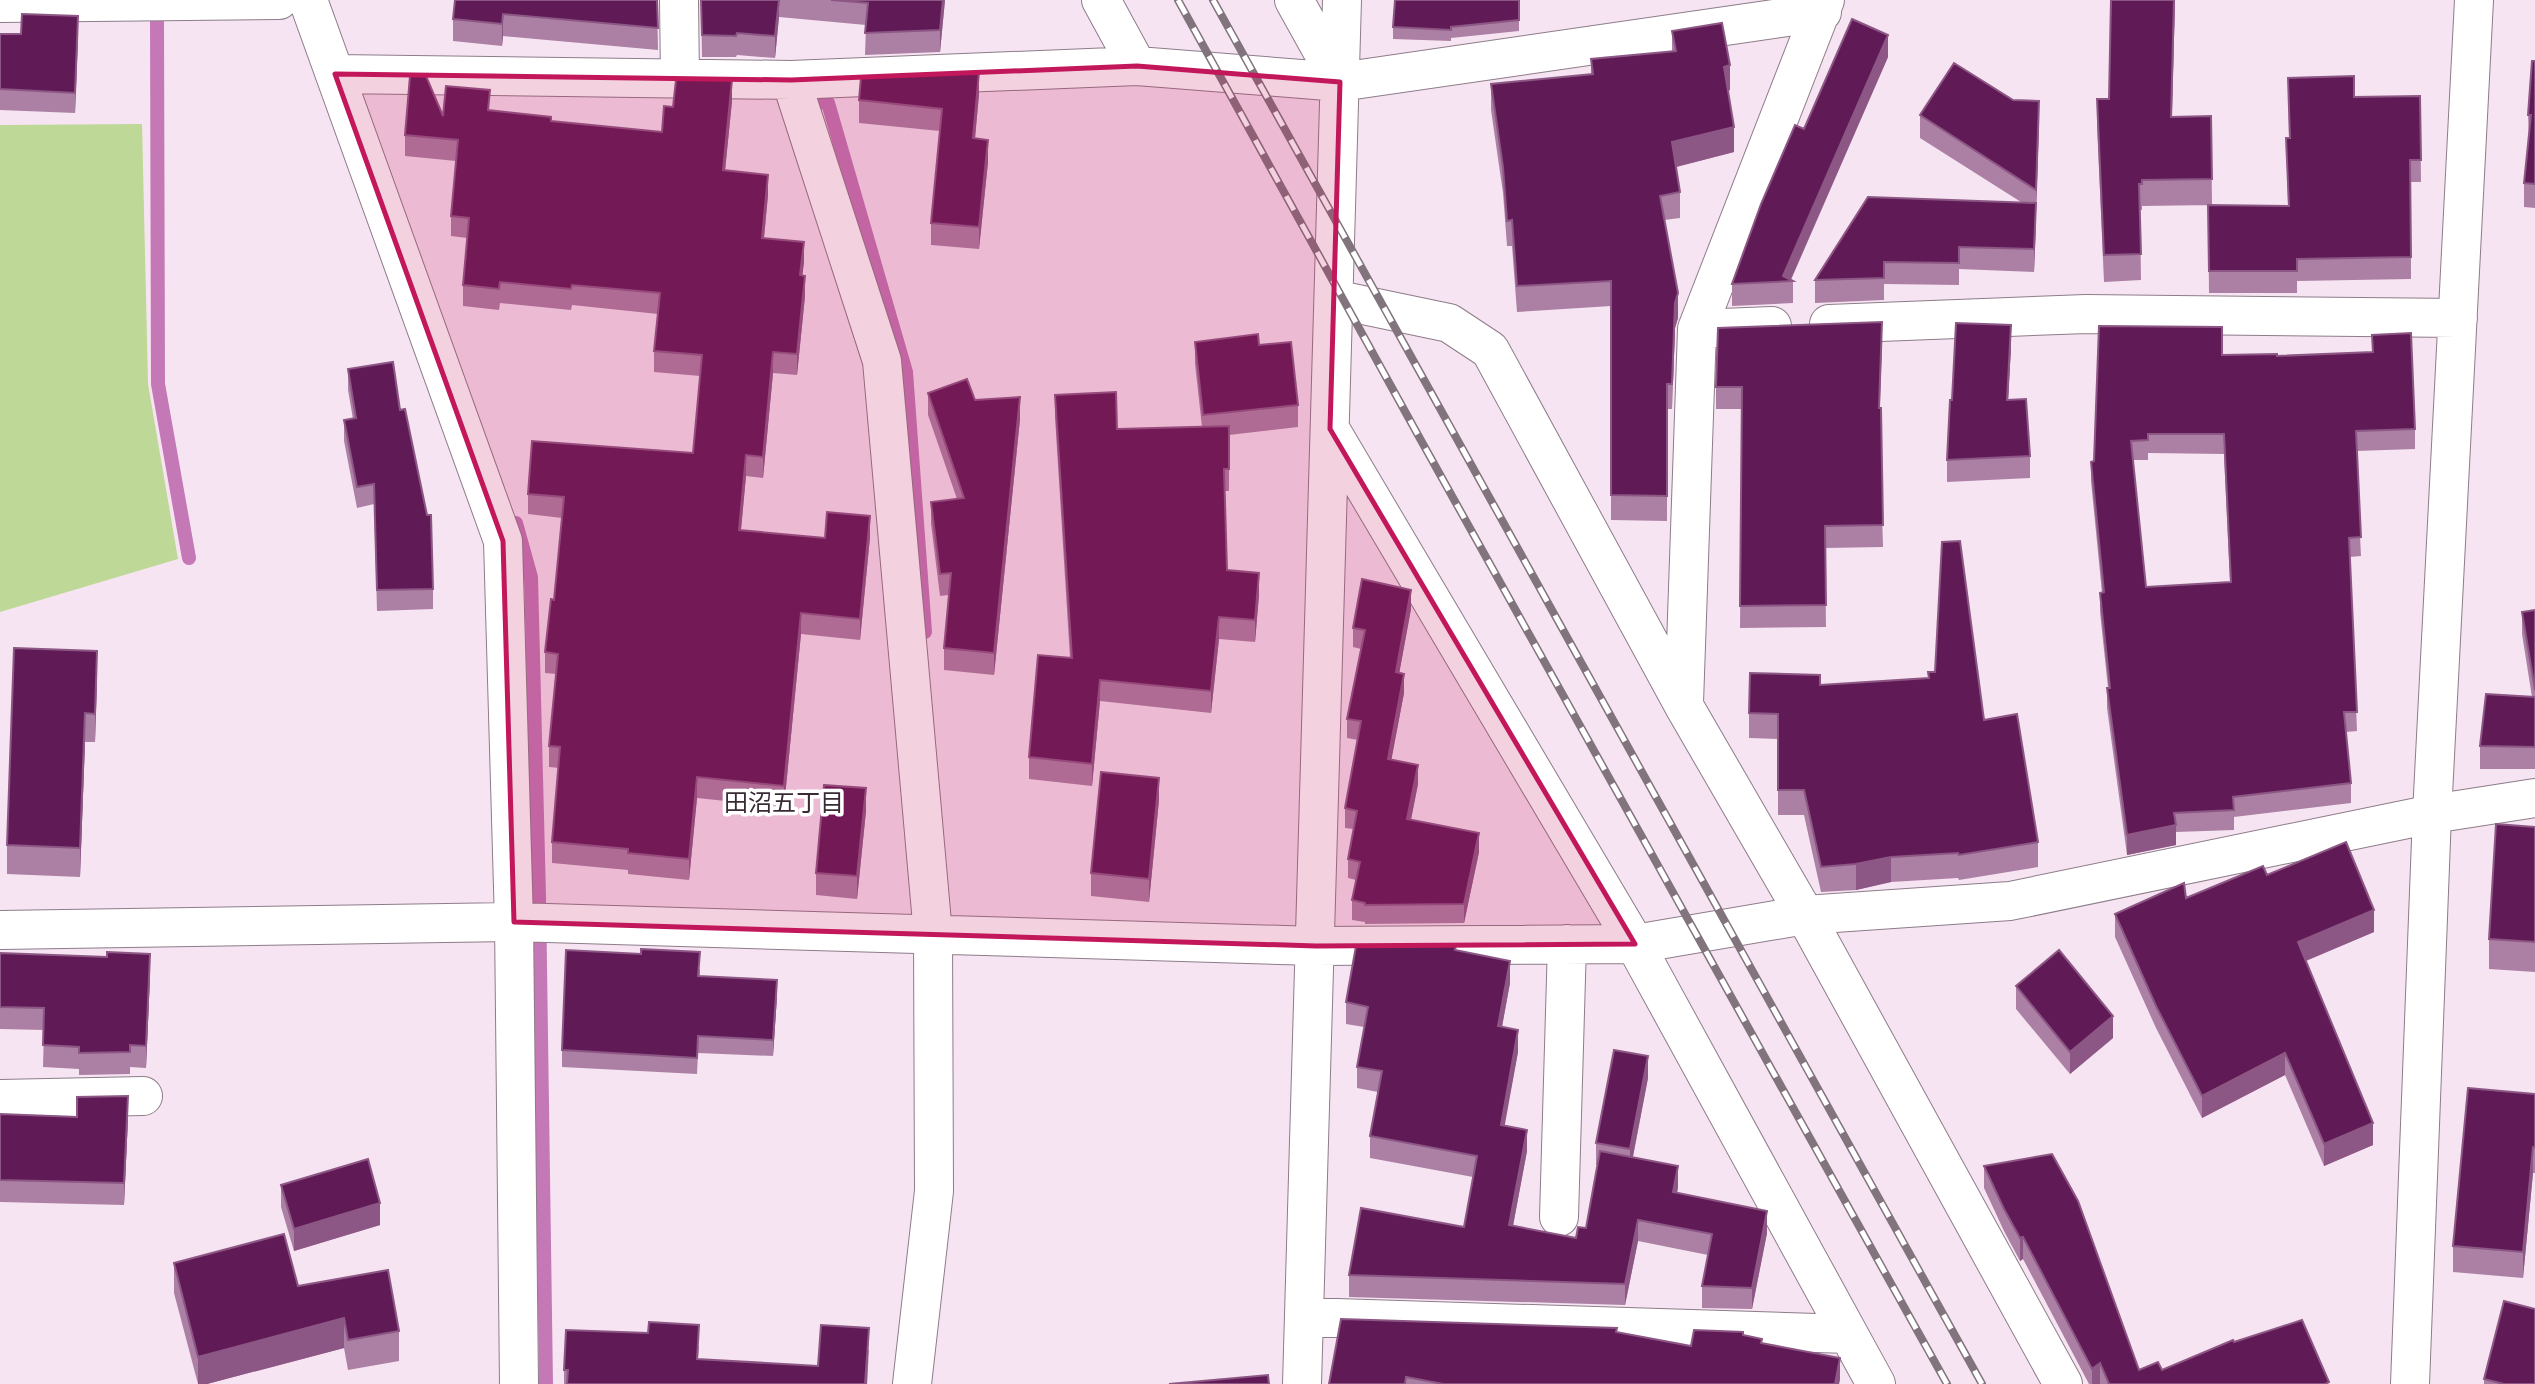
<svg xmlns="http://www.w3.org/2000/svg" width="2535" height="1384" viewBox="0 0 2535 1384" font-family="'Exo 2','Noto Sans JP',sans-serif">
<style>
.green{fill:#bdd897}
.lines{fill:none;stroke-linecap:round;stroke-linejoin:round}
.stream{stroke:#c478b6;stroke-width:14}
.minor-casing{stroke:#8d7c89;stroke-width:40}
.minor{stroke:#fff;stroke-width:38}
.rail-casing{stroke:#81747d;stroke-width:8}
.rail{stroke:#fff;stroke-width:5;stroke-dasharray:16;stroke-linecap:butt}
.wall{fill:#ac80a4;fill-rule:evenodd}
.shaded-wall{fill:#8d5785}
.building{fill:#601b56;stroke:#8d5785;stroke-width:2;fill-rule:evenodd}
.marked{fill:#c2185b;fill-opacity:0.2;stroke:#c2185b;stroke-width:5;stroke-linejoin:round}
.labels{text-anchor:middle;stroke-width:7;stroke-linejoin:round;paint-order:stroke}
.neighbourhood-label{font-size:24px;fill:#392b36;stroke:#fff}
</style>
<rect width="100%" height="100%" fill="#f7e4f2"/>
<path class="green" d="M 142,124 L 148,384 L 178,559 L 0,612 L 0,125 Z"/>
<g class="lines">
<path class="stream" d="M 157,18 L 158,384 L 189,558
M 800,100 L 828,103 L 906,372 L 925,632
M 516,523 L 531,577 L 539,896 L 546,1384"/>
<g class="minor-casing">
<path id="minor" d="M 308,0 L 503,541 L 514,922 L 519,1384
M 679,0 L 680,78
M 1101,0 L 1137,66
M 1294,0 L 1339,81
M 0,3 L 279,0
M 335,74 L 791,80 L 1137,66 L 1340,82 L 1822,12
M 791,80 L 882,361 L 933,934 L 934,1191 L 912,1384
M 1334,299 L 1449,323 L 1490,350 L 1684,706 L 1805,915 L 2063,1384
M 1829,324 L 2086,314 L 2458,318
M 1697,329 L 1772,326
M 1330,429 L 1635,944 L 1876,1384
M 1684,703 L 1697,329 L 1825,0
M 0,930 L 514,922 L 1316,946 L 1635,944 L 1805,915 L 2010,901 L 2432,814 L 2535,798
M 0,1099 L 143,1096
M 1559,1217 L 1567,944
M 1305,1317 L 1848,1334
M 1302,1384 L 1342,0
M 2410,1384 L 2432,814 L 2474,0"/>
</g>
<use href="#minor" class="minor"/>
<g class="rail-casing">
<path id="rail" d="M 1178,0 L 1418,435 L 1947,1384
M 1213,0 L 1982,1384"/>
</g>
<use href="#rail" class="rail"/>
</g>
<path class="wall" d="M 455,0 L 657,0 L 658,50 L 503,36 L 502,46 L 453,41 L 453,19 Z
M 701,0 L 945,0 L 940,52 L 865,55 L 866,25 L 779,17 L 775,58 L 737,55 L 736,57 L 702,57 Z
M 1519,0 L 1519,31 L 1451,38 L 1451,41 L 1393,39 L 1393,27 Z
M 2175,0 L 2172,117 L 2211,116 L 2212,205 L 2142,206 L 2142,210 L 2140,210 L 2141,280 L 2104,282 L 2097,125 L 2097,99 L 2109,99 Z
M 1672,31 L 1730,90 L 1728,91 L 1734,152 L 1676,167 L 1680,192 L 1680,218 L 1664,220 L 1678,318 L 1675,328 L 1672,409 L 1667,409 L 1667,521 L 1611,520 L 1611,306 L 1517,312 L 1512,246 L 1507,246 L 1503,193 L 1491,110 L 1491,84 L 1591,74 L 1591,59 L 1672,52 Z
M 0,34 L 78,36 L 75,113 L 0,110 Z
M 1888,57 L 1791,280 L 1793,281 L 1793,303 L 1732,306 L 1732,284 L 1804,129 Z
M 2535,61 L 2535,208 L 2524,207 L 2524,183 L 2529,139 L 2528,115 Z
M 2288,78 L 2354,97 L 2420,96 L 2421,182 L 2411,182 L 2411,279 L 2297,281 L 2297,293 L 2209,293 L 2208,205 L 2288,206 L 2286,138 L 2289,138 Z
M 979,94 L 975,138 L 988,162 L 979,249 L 931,245 L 931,223 L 940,131 L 859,123 L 859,100 Z
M 732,101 L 725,170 L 768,195 L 764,238 L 804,262 L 802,275 L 805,296 L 797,375 L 773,373 L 763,478 L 746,476 L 741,530 L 825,538 L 870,537 L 860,640 L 801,634 L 784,807 L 697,798 L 689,880 L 628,874 L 628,870 L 552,863 L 552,842 L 559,768 L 549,767 L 549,746 L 556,674 L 545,673 L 545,652 L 554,600 L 562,518 L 528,514 L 528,494 L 693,453 L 700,376 L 654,372 L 654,351 L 658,314 L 572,305 L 571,310 L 500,303 L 499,310 L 463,306 L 463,285 L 467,238 L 451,236 L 451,216 L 456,161 L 405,156 L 405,135 L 443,116 L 490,110 L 551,121 L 662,132 L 673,107 Z
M 1920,115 L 2039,123 L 2034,272 L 1959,269 L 1959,285 L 1884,284 L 1884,300 L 1815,303 L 1815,280 L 2021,202 L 1920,138 Z
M 2372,335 L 2415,429 L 2415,449 L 2356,451 L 2361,556 L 2350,557 L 2357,731 L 2346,732 L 2351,783 L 2351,803 L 2234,817 L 2234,830 L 2176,832 L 2176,845 L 2127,855 L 2107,708 L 2107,688 L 2108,688 L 2100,612 L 2100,593 L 2102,593 L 2091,481 L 2091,462 L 2094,461 L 2222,355 L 2277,356 L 2372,352 ZM 2148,453 L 2224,454 L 2230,582 L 2146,587 L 2133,460 L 2148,460 Z
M 1195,342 L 1259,345 L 1298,405 L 1298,427 L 1229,435 L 1229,491 L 1224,491 L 1227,570 L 1259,595 L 1255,642 L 1219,639 L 1211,713 L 1100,701 L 1092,786 L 1029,779 L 1029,757 L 1070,658 L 1055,417 L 1055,395 L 1117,429 L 1202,427 L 1195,364 Z
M 1882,344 L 1879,408 L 1883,547 L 1825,548 L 1826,627 L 1740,628 L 1742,409 L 1716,409 L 1716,387 Z
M 2011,347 L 2008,400 L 2030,456 L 2030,478 L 1947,482 L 1947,460 L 1952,400 Z
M 348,369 L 400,410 L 433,589 L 433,609 L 377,611 L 374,504 L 357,508 L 344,441 L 344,420 L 353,419 L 348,390 Z
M 928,393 L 975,400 L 1020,419 L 994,675 L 944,670 L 944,648 L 949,595 L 940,596 L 931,524 L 931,502 L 957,499 L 928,415 Z
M 1411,609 L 1399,673 L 1404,693 L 1391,760 L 1418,784 L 1411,820 L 1479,852 L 1464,923 L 1365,924 L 1365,922 L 1352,920 L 1352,900 L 1356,880 L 1348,878 L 1348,859 L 1354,829 L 1345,828 L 1345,808 L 1358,740 L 1347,738 L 1347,719 L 1361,649 L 1353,647 L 1353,628 Z
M 2535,610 L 2535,769 L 2480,769 L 2480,746 L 2532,697 L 2522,634 L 2522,612 Z
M 1928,672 L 1984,720 L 2038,842 L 2038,867 L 1959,880 L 1958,878 L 1891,882 L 1856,890 L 1821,892 L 1804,815 L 1778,815 L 1778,739 L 1749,738 L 1749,713 L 1820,685 L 1928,678 Z
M 97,679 L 95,742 L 85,742 L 80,877 L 7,874 L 7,845 Z
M 1159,800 L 1149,902 L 1091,896 L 1091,873 Z
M 866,811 L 857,899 L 816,895 L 816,873 Z
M 2535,827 L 2535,972 L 2489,969 L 2489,939 Z
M 2267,875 L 2374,932 L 2306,961 L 2373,1145 L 2324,1166 L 2285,1075 L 2202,1118 L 2156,1028 L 2115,937 L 2115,914 L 2186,898 Z
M 1456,950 L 1510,983 L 1502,1027 L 1518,1052 L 1504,1125 L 1527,1151 L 1513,1226 L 1576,1238 L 1586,1228 L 1598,1165 L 1596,1165 L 1596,1143 L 1648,1078 L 1633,1157 L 1678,1187 L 1677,1193 L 1767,1233 L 1752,1309 L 1702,1308 L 1702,1286 L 1708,1255 L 1638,1241 L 1625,1305 L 1349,1297 L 1349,1275 L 1464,1227 L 1473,1177 L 1370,1158 L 1370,1136 L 1378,1092 L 1357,1088 L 1357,1067 L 1364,1027 L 1346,1024 L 1346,1002 Z
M 0,953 L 150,976 L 146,1068 L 130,1067 L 130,1074 L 79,1075 L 79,1069 L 43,1067 L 44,1030 L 0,1029 Z
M 700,969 L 700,976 L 777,996 L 773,1056 L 698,1053 L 697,1074 L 562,1067 L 562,1050 Z
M 2016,986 L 2113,1038 L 2070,1074 L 2016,1009 Z
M 2535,1094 L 2535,1173 L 2533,1173 L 2523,1278 L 2453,1272 L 2453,1246 Z
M 0,1114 L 128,1118 L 124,1205 L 0,1202 Z
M 1984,1166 L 2139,1370 L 2162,1370 L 2234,1342 L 2329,1384 L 2089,1384 L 2023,1259 L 2020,1261 L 2004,1231 L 1984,1188 Z
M 281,1185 L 380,1225 L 294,1251 L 281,1207 Z
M 174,1263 L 298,1286 L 399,1331 L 399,1361 L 348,1370 L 344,1348 L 207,1384 L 198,1384 L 174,1293 Z
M 1617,1333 L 1691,1346 L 1743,1336 L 1840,1379 L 1839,1384 L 1329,1384 Z
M 699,1346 L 698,1359 L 818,1366 L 869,1350 L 867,1384 L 564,1384 L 564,1370 Z
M 2484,1379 L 2535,1384 L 2484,1384 Z"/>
<path class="shaded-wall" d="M 779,0 L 779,17 L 775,58 L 775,36 Z
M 943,0 L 945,0 L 940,52 L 940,30 Z
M 2174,0 L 2175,0 L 2171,143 L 2171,117 Z
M 503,14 L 503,36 L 502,46 L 502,24 Z
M 78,16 L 78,36 L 75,113 L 75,93 Z
M 1888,35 L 1888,57 L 1790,281 L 1783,276 Z
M 1730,65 L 1730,90 L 1724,92 L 1724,67 Z
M 979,72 L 979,94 L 973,160 L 973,138 Z
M 732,80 L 732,101 L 723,191 L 723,170 Z
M 2039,101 L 2039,123 L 2036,212 L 2036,190 Z
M 1734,127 L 1734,152 L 1672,168 L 1672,142 Z
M 988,140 L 988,162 L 979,249 L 979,227 Z
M 768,175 L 768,195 L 762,258 L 762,238 Z
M 2036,203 L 2036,225 L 2034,272 L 2034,249 Z
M 804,242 L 804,262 L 800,296 L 800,275 Z
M 805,276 L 805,296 L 797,375 L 797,354 Z
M 1678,293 L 1678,318 L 1675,328 L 1672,409 L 1675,303 Z
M 1882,322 L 1882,344 L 1879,430 L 1879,408 Z
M 2011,325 L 2011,347 L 2007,422 L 2007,400 Z
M 773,352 L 773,373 L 763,478 L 763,457 Z
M 1020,397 L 1020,419 L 994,675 L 994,653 Z
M 746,455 L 746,476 L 739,550 L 739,530 Z
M 870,516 L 870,537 L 860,640 L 860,619 Z
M 1259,573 L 1259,595 L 1255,642 L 1255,620 Z
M 1411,590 L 1411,609 L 1396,691 L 1396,672 Z
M 801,613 L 801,634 L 784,807 L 784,786 Z
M 1219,617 L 1219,639 L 1211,713 L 1211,691 Z
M 97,651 L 97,679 L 95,742 L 95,714 Z
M 1404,674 L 1404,693 L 1388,778 L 1388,759 Z
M 1100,680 L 1100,701 L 1092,786 L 1092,764 Z
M 85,713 L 85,742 L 80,877 L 80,848 Z
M 1418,765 L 1418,784 L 1407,839 L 1407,819 Z
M 697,777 L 697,798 L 689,880 L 689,859 Z
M 1159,778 L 1159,800 L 1149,902 L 1149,879 Z
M 866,788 L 866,811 L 857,899 L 857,876 Z
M 2176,825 L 2176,845 L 2127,855 L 2127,835 Z
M 1479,833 L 1479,852 L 1464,923 L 1464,904 Z
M 1891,857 L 1891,882 L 1856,890 L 1856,864 Z
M 2374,910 L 2374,932 L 2298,964 L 2298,942 Z
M 150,954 L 150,976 L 146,1068 L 146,1046 Z
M 1510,961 L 1510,983 L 1498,1048 L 1498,1026 Z
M 777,980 L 777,996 L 773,1056 L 773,1040 Z
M 2113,1016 L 2113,1038 L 2070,1074 L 2070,1052 Z
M 1518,1030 L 1518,1052 L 1501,1146 L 1501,1125 Z
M 2285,1053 L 2285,1075 L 2202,1118 L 2202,1096 Z
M 1648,1056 L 1648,1078 L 1630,1171 L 1630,1149 Z
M 128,1096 L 128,1118 L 124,1205 L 124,1183 Z
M 2373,1123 L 2373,1145 L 2324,1166 L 2324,1144 Z
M 1527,1130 L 1527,1151 L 1509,1247 L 1509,1225 Z
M 2533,1147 L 2533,1173 L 2523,1278 L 2523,1252 Z
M 1678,1166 L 1678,1187 L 1673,1214 L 1673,1192 Z
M 380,1203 L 380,1225 L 294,1251 L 294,1229 Z
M 1767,1211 L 1767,1233 L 1752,1309 L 1752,1288 Z
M 1638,1220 L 1638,1241 L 1625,1305 L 1625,1284 Z
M 2023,1237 L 2023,1259 L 2020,1261 L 2020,1238 Z
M 344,1318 L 344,1348 L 207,1384 L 198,1384 L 198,1357 Z
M 869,1328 L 867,1384 L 865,1384 Z
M 1840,1358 L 1840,1379 L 1839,1384 L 1835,1384 Z
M 2100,1363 L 2100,1384 L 2092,1384 L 2092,1369 Z"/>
<path class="building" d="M 455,0 L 657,0 L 658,28 L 503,14 L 502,24 L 453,19 Z
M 701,0 L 779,0 L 775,36 L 737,33 L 736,36 L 702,35 Z
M 831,0 L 943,0 L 940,30 L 865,33 L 868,3 Z
M 1395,0 L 1519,0 L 1519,20 L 1451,27 L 1451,30 L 1393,27 Z
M 2111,0 L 2174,0 L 2171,117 L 2211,116 L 2212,179 L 2142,180 L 2142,184 L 2139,184 L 2141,254 L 2104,255 L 2097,99 L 2109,99 Z
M 22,14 L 78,16 L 75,93 L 0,89 L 0,34 L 21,34 Z
M 1852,19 L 1888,35 L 1783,276 L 1793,281 L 1732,284 L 1761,204 L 1795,125 L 1804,129 Z
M 1722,23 L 1730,65 L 1724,67 L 1734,127 L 1672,142 L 1680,192 L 1660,196 L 1678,293 L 1675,303 L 1672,384 L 1667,384 L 1667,496 L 1611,495 L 1611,281 L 1517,286 L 1512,220 L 1507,221 L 1503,167 L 1491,84 L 1593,74 L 1591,59 L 1676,51 L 1672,31 Z
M 2532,61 L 2535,61 L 2535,184 L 2524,183 L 2531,115 L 2528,115 Z
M 1954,63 L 2013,100 L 2039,101 L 2036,190 L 1920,115 Z
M 979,72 L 973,138 L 988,140 L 979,227 L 931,223 L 942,109 L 859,100 L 861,77 Z
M 410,76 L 426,76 L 443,116 L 446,86 L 490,90 L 488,110 L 551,117 L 551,121 L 662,132 L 664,106 L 673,107 L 676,80 L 732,80 L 723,170 L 768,175 L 762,238 L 804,242 L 800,275 L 805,276 L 797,354 L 773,352 L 763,457 L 746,455 L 739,530 L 825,538 L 827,512 L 870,516 L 860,619 L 801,613 L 784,786 L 697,777 L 689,859 L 628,853 L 628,849 L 552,842 L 560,747 L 549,746 L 558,654 L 545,652 L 551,599 L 554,600 L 564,497 L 528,494 L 532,441 L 693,453 L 702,355 L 654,351 L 660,293 L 572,285 L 571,289 L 500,282 L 499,289 L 463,285 L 469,218 L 451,216 L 458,140 L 405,135 Z
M 2354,76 L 2354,97 L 2420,96 L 2421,160 L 2410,160 L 2411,257 L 2297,259 L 2297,271 L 2209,271 L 2208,205 L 2289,206 L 2286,138 L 2290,138 L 2288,78 Z
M 1868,197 L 2036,203 L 2034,249 L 1959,247 L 1959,263 L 1884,262 L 1884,278 L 1815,280 Z
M 1882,322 L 1879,408 L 1881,408 L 1883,525 L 1825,526 L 1826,605 L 1740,606 L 1742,387 L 1716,387 L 1718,328 Z
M 1956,323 L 2011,325 L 2007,400 L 2026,399 L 2030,456 L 1947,460 L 1950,400 L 1952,400 Z
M 2099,326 L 2222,327 L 2222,355 L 2277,354 L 2277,356 L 2373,352 L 2372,335 L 2411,333 L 2415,429 L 2356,431 L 2361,537 L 2349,538 L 2357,712 L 2344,712 L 2351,783 L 2233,797 L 2234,810 L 2174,813 L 2176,825 L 2127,835 L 2107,688 L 2110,688 L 2100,593 L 2104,592 L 2091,462 L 2094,461 ZM 2148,434 L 2224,434 L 2231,582 L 2146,587 L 2131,441 L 2148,440 Z
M 1258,334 L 1259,345 L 1291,342 L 1298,405 L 1203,415 L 1195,342 Z
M 393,362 L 400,410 L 405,409 L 427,515 L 431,515 L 433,589 L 377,590 L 374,484 L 357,487 L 344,420 L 356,418 L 348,369 Z
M 967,379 L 975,400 L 1020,397 L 994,653 L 944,648 L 951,573 L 940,574 L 931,502 L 964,498 L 928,393 Z
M 1116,392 L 1117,429 L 1229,426 L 1229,469 L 1224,469 L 1227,570 L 1259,573 L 1255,620 L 1219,617 L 1211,691 L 1100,680 L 1092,764 L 1029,757 L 1038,655 L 1072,658 L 1055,395 Z
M 1960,541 L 1984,720 L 2017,714 L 2038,842 L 1959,855 L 1958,853 L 1891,857 L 1856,864 L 1821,867 L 1804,790 L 1778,790 L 1778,714 L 1749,713 L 1750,673 L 1820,675 L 1820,685 L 1929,678 L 1928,672 L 1935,672 L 1942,542 Z
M 1362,579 L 1411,590 L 1396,672 L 1404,674 L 1388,759 L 1418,765 L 1407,819 L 1479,833 L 1464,904 L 1365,905 L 1365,903 L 1352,900 L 1360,862 L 1348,859 L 1357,811 L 1345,808 L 1361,721 L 1347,719 L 1365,630 L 1353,628 Z
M 2535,610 L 2535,690 L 2522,612 Z
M 14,648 L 97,651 L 95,714 L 85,713 L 80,848 L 7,845 Z
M 2486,694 L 2535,697 L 2535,747 L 2480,746 Z
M 1101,772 L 1159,778 L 1149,879 L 1091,873 Z
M 824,785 L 866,788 L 857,876 L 816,873 Z
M 2496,824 L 2535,827 L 2535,942 L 2489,939 Z
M 2346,842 L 2374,910 L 2298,942 L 2373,1123 L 2324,1144 L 2285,1053 L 2202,1096 L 2156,1006 L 2115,914 L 2184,883 L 2186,898 L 2263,866 L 2267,875 Z
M 1456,945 L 1455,950 L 1510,961 L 1498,1026 L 1518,1030 L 1501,1125 L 1527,1130 L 1509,1225 L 1576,1238 L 1578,1227 L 1586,1228 L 1600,1151 L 1678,1166 L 1673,1192 L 1767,1211 L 1752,1288 L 1702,1286 L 1712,1234 L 1638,1220 L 1625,1284 L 1349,1275 L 1361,1208 L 1464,1227 L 1477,1156 L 1370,1136 L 1382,1071 L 1357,1067 L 1368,1007 L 1346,1002 L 1356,946 Z
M 641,949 L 700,952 L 698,976 L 777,980 L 773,1040 L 698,1036 L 697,1058 L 562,1050 L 566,950 L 641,954 Z
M 2059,950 L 2113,1016 L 2070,1052 L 2016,986 Z
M 107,952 L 150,954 L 146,1046 L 130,1045 L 130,1052 L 79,1053 L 79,1047 L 43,1045 L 44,1008 L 0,1007 L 0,953 L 107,957 Z
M 1614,1050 L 1648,1056 L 1630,1149 L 1596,1143 Z
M 2468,1088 L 2535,1094 L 2535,1147 L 2533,1147 L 2523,1252 L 2453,1246 Z
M 128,1096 L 124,1183 L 0,1180 L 0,1114 L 77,1117 L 77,1097 Z
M 2052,1154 L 2078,1201 L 2139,1370 L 2158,1362 L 2162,1370 L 2233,1340 L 2234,1342 L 2302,1320 L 2329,1382 L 2325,1384 L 2109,1384 L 2100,1363 L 2092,1369 L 2023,1237 L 2020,1238 L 2004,1209 L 1984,1166 Z
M 368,1159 L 380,1203 L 294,1229 L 281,1185 Z
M 284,1234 L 298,1286 L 388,1270 L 399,1331 L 348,1340 L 344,1318 L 198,1357 L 174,1263 Z
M 2504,1301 L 2535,1309 L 2535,1384 L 2504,1384 L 2484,1379 Z
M 1341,1319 L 1617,1328 L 1616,1332 L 1691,1346 L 1694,1330 L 1743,1332 L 1743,1335 L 1762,1339 L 1761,1343 L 1840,1358 L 1835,1384 L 1443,1384 L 1406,1377 L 1405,1384 L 1329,1384 Z
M 649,1322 L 699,1325 L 697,1359 L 818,1366 L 821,1325 L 869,1328 L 865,1384 L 567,1384 L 568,1370 L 564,1370 L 566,1330 L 648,1333 Z
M 1268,1375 L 1269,1384 L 1169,1384 Z"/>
<path class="marked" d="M 1137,66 L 1340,82 L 1330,429 L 1635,944 L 1316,946 L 514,922 L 503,541 L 335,74 L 791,80 Z"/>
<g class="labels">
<g class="neighbourhood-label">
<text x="784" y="811">田沼五丁目</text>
</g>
</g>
</svg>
